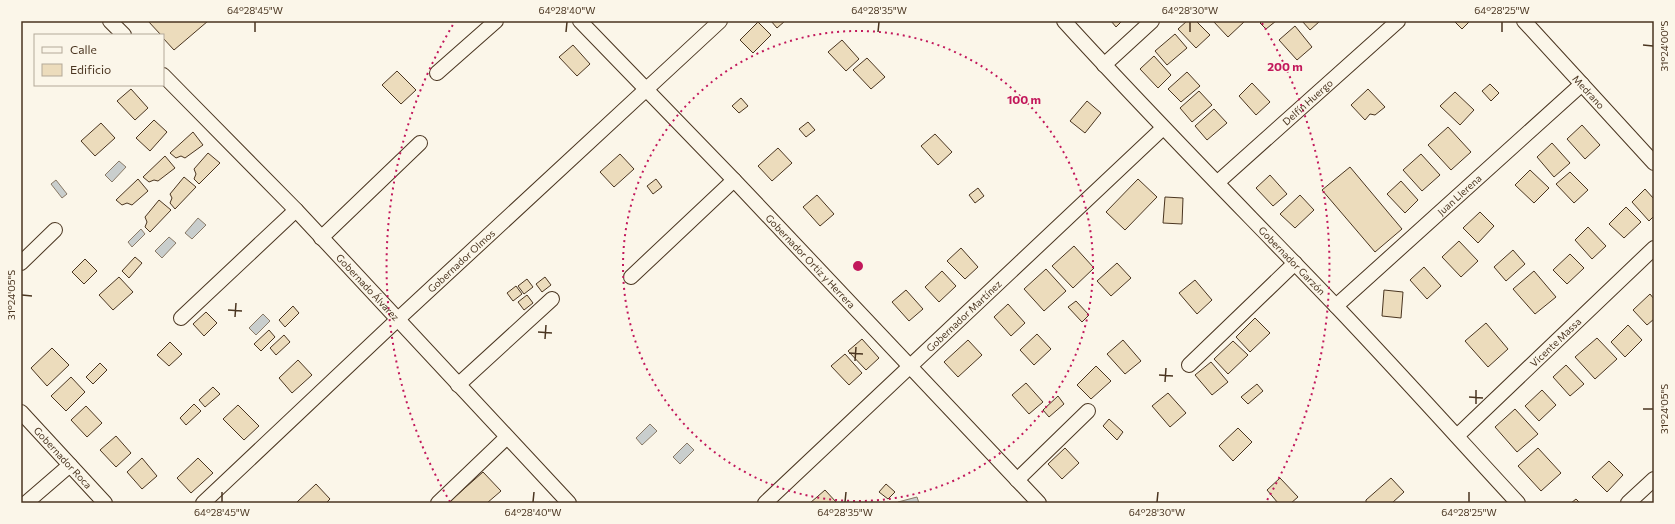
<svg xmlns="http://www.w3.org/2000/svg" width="1675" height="524" viewBox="0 0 1675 524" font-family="Commissioner,sans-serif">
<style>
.water{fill:#c9cecd;stroke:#887966}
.building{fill:#ecdcbc;stroke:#4a3520}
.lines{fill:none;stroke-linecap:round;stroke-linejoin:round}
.street-casing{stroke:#4a3520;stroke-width:16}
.street{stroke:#fbf6e9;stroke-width:14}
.fence{stroke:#4a3520;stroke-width:1;stroke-dasharray:5 2;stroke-linecap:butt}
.ticks{fill:none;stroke:#4a3520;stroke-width:1.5}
.ring{fill:none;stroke:#c2185b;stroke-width:2;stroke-dasharray:2 4}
.labels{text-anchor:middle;stroke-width:3;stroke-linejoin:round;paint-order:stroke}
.street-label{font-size:10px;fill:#4a3520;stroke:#fbf6e9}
.centre{fill:#c2185b;stroke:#fbf6e9;stroke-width:2}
.ring-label{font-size:12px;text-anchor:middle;font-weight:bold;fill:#c2185b;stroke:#fbf6e9;stroke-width:3;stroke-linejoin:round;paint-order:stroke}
.neatline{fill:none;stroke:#4a3520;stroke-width:1.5}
.ticks-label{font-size:10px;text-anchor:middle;fill:#4a3520}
</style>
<rect width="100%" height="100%" fill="#fbf6e9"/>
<path class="water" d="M 119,161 L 126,167 L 112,182 L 105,175 Z
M 56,180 L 67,194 L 62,198 L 51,184 Z
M 198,218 L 206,225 L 192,239 L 185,233 Z
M 141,229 L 145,234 L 132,247 L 128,242 Z
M 169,237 L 176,243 L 162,258 L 155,251 Z
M 263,314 L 270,321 L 256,335 L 249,328 Z
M 650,424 L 657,431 L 642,445 L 636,438 Z
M 687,443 L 694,450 L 680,464 L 673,457 Z
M 917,497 L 919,503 L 898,503 L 898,502 Z"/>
<path class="building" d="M 148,21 L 208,21 L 174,50 L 163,38 L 163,35 L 161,35 Z
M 771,21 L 785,21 L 777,28 Z
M 1111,21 L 1122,21 L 1116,27 Z
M 1187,21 L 1196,21 L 1210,35 L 1196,48 L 1178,29 Z
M 1213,21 L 1245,21 L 1228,37 Z
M 1262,21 L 1276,21 L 1266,29 L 1260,23 Z
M 1302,21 L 1320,21 L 1310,30 Z
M 1454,21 L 1470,21 L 1462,29 Z
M 758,22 L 771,35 L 753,53 L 740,40 Z
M 1295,26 L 1312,47 L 1297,60 L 1279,40 Z
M 1175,34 L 1187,48 L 1167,65 L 1155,51 Z
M 842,40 L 859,59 L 846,71 L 828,52 Z
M 573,45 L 590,64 L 577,76 L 559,57 Z
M 1154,56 L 1171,75 L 1158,88 L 1140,69 Z
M 867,58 L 885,77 L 871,89 L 853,70 Z
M 397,71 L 416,90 L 401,104 L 382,85 Z
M 1187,72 L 1200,86 L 1181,102 L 1168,89 Z
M 1252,83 L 1270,102 L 1256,115 L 1239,96 Z
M 1490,84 L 1499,93 L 1491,101 L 1482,91 Z
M 131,89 L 148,108 L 135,120 L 117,101 Z
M 1368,89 L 1385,107 L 1375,115 L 1370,114 L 1365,120 L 1351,105 Z
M 1199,91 L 1212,105 L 1192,122 L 1180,108 Z
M 1455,92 L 1474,110 L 1460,125 L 1440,106 Z
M 741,98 L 748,106 L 739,113 L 732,106 Z
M 1087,101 L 1101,113 L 1085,133 L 1070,121 Z
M 1214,109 L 1227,123 L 1207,140 L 1195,126 Z
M 154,120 L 167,132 L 150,151 L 136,138 Z
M 808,122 L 815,130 L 806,137 L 799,129 Z
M 101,123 L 115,138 L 95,156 L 81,141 Z
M 1582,125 L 1600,145 L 1585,159 L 1567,139 Z
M 1448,127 L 1471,152 L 1451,170 L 1428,145 Z
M 193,132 L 203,145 L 185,158 L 181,156 L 176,158 L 170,153 Z
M 935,134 L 952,152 L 938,165 L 921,146 Z
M 1552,143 L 1570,163 L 1554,177 L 1537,157 Z
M 778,148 L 792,163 L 772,181 L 758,166 Z
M 208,153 L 220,163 L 199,184 L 194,179 L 196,174 L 194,169 Z
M 620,154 L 634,169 L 614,187 L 600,172 Z
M 1421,154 L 1440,175 L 1422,191 L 1403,170 Z
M 165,156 L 175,168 L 158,181 L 154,180 L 149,182 L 143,177 Z
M 1350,167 L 1402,229 L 1375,252 L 1322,190 Z
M 1530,170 L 1549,188 L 1534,203 L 1515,185 Z
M 1570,172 L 1588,190 L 1574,203 L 1556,184 Z
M 1270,175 L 1287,194 L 1273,206 L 1256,188 Z
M 184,177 L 196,187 L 175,209 L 170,203 L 172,198 L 170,194 Z
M 138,179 L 148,191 L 132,205 L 127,203 L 122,205 L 116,200 Z
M 656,179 L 662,187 L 653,194 L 647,186 Z
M 1138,179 L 1157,197 L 1125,230 L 1106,212 Z
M 1401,181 L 1418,200 L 1405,213 L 1387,194 Z
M 978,188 L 984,196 L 975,203 L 969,195 Z
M 1645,189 L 1654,199 L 1654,216 L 1649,221 L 1632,202 Z
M 817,195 L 834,214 L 820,226 L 803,207 Z
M 1300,195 L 1314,210 L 1295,228 L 1280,214 Z
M 1165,197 L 1183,198 L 1182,224 L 1163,223 Z
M 159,200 L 171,210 L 150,232 L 145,227 L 147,222 L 145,217 Z
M 1626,207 L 1641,222 L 1624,238 L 1609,224 Z
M 1480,212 L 1494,226 L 1478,243 L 1463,228 Z
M 1588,227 L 1606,246 L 1592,259 L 1575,240 Z
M 1459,241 L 1478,261 L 1461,277 L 1442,257 Z
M 1074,246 L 1094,268 L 1073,288 L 1052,266 Z
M 961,248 L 978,267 L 965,279 L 947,261 Z
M 1513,250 L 1525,264 L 1506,281 L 1494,267 Z
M 1570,254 L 1584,268 L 1567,284 L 1553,270 Z
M 135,257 L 142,263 L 129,278 L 122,271 Z
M 85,259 L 97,271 L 84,284 L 72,272 Z
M 1117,263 L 1131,278 L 1111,296 L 1097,281 Z
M 1424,267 L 1441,286 L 1427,299 L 1410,280 Z
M 1046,269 L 1066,291 L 1044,311 L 1024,289 Z
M 942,271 L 956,286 L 939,302 L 925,287 Z
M 1534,271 L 1556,297 L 1535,314 L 1513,289 Z
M 119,277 L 133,292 L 113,310 L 99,295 Z
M 545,277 L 551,285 L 542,292 L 536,284 Z
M 527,279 L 533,287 L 524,294 L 518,286 Z
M 1195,280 L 1212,300 L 1197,314 L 1179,293 Z
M 516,286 L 522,294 L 513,301 L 507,293 Z
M 906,290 L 923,309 L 909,321 L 892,302 Z
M 1384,290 L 1403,292 L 1401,318 L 1382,316 Z
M 1650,294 L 1654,299 L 1654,319 L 1647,325 L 1633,310 Z
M 527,295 L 533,303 L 524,310 L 518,302 Z
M 1076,301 L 1089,315 L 1082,322 L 1068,307 Z
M 1008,304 L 1025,323 L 1011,336 L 994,317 Z
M 293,306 L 299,313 L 285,327 L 279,320 Z
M 206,312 L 217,323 L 204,336 L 193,324 Z
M 1255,318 L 1270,333 L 1250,352 L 1236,337 Z
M 1486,323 L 1508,349 L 1488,367 L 1465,341 Z
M 1628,325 L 1642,340 L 1625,357 L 1611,342 Z
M 269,330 L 275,337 L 261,351 L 254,344 Z
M 1037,334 L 1051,349 L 1034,365 L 1020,350 Z
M 284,335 L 290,342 L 276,355 L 270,348 Z
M 1597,338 L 1617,359 L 1595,379 L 1575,357 Z
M 862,339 L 879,358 L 866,370 L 848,351 Z
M 968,340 L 982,355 L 958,377 L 944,362 Z
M 1123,340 L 1141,361 L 1125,374 L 1107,354 Z
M 1233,341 L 1248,355 L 1228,374 L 1214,359 Z
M 170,342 L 182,354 L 169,366 L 157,355 Z
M 52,348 L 69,365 L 47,386 L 31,368 Z
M 845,354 L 862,373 L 849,385 L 831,366 Z
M 298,360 L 312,375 L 292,393 L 279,378 Z
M 1211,362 L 1228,382 L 1212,395 L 1195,375 Z
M 100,363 L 107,370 L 93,384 L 86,377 Z
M 1566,365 L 1584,384 L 1570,396 L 1553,377 Z
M 1096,366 L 1111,381 L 1091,399 L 1077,385 Z
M 71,377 L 85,392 L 66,411 L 51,396 Z
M 1026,383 L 1043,402 L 1029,414 L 1012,395 Z
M 1257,384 L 1263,391 L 1248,404 L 1241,397 Z
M 213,387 L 220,394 L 205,407 L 199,400 Z
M 1542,390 L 1556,405 L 1539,421 L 1525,406 Z
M 1168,393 L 1186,413 L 1170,427 L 1152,406 Z
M 1058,396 L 1064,404 L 1049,417 L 1043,410 Z
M 194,404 L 201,411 L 186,425 L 180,418 Z
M 238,405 L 259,426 L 244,440 L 223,419 Z
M 86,406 L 102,423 L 87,437 L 71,420 Z
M 1515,409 L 1538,434 L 1517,452 L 1495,427 Z
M 1109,419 L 1123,432 L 1117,440 L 1103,426 Z
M 1238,428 L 1252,442 L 1233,461 L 1219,446 Z
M 116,436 L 131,453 L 116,467 L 100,450 Z
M 1065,448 L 1079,463 L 1062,479 L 1048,464 Z
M 1538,448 L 1561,473 L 1541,491 L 1518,466 Z
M 142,458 L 157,476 L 142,489 L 127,472 Z
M 198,458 L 213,473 L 191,493 L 177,478 Z
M 1609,461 L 1623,475 L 1607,492 L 1592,477 Z
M 483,472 L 501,491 L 487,503 L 448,503 Z
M 1280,478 L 1298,497 L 1291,503 L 1278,503 L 1267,490 Z
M 1391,478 L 1404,492 L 1392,503 L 1366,503 L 1366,500 Z
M 316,484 L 330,499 L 326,503 L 298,503 L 297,502 Z
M 886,484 L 895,492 L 888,499 L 879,492 Z
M 825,490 L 837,503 L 810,503 Z
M 1576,499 L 1580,503 L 1571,503 Z"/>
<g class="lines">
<g class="street-casing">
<g id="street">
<path d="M 110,21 L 124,35"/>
<path id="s1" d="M 580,21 L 734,180 L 1039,503"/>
<path id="s2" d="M 1064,21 C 1152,118 1244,210 1335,305 C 1397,370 1457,437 1518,503"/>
<path id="s3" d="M 1524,21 L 1654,163"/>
<path d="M 1104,65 L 1152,21"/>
<path d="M 437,73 L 496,21"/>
<path id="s4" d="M 163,75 L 296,210 L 569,503"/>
<path id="s5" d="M 1218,182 L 1398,21"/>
<path d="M 321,238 L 420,143"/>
<path d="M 21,263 L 55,230"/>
<path d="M 631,277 L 734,180"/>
<path id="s6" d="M 1336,306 L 1582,84"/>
<path d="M 181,318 L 296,210"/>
<path d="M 1189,365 L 1295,263"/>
<path d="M 458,385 L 552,299"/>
<path id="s7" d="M 21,412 L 105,503"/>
<path id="s8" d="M 1457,436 L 1654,248"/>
<path d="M 1017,480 L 1088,411"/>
<path d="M 26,503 L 70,465"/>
<path id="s9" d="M 203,503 L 397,320 L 720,21"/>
<path d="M 438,503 L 507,437"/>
<path id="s10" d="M 765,503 L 1163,128"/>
<path d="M 1628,503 L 1654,479"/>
</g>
</g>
<use href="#street" class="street"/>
<path class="fence" d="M 1652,21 L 1654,24"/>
</g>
<path class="ticks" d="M 255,32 L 255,22M 566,32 L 567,22M 878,32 L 879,22M 1190,32 L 1190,22M 1502,32 L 1502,22M 1643,45 L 1653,46M 22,295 L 32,296M 228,310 L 242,311M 235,317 L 236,303M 538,332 L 552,333M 545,339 L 546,325M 849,353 L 863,354M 855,361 L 856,347M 1159,375 L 1173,376M 1165,382 L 1166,368M 1469,397 L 1483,398M 1476,404 L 1476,390M 1643,409 L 1653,409M 222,502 L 222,492M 533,502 L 534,492M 845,502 L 846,492M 1157,502 L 1158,492M 1469,502 L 1469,492"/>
<g class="ring">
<circle cx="858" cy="266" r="235"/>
<path d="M450 502A471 471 0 0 1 454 23M1262 23A471 471 0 0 1 1266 502"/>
</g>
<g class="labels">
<g class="street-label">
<text dy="4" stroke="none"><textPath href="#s3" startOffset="96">Medrano</textPath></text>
<text dy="4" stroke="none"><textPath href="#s5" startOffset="120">Delfín Huergo</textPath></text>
<text dy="4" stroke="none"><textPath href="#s6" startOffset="166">Juan Llerena</textPath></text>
<text dy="4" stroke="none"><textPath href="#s2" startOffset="331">Gobernador Garzón</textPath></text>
<text dy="4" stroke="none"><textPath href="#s9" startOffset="354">Gobernador Olmos</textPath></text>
<text dy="4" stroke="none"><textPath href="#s1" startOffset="333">Gobernador Ortiz y Herrera</textPath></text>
<text dy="4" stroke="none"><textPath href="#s4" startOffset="295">Gobernado Álvarez</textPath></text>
<text dy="4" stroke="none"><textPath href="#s10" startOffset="273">Gobernador Martínez</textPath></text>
<text dy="4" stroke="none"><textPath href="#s8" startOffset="136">Vicente Massa</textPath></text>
<text dy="4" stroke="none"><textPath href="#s7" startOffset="62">Gobernador Roca</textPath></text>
</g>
</g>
<circle cx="858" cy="266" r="6" class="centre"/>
<g class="ring-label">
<text x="1285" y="71">200 m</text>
<text x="1024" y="104">100 m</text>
</g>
<rect width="1675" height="524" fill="none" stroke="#fbf6e9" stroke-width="44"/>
<rect x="34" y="34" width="130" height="52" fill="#fbf6e9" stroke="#b4a999"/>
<rect x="42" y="47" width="20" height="6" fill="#fbf6e9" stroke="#b4a999"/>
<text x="70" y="54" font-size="12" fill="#4a3520">Calle</text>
<rect x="42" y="64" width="20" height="12" fill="#ecdcbc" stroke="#b4a999"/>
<text x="70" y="74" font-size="12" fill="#4a3520">Edificio</text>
<rect x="22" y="22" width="1631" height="480" class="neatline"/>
<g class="ticks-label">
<text x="255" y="14">64°28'45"W</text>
<text x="567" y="14">64°28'40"W</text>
<text x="879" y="14">64°28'35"W</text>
<text x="1190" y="14">64°28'30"W</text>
<text x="1502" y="14">64°28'25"W</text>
<text transform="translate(1664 46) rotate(-90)" y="4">31°24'00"S</text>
<text transform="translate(11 295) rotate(-90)" y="4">31°24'05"S</text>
<text transform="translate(1664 409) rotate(-90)" y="4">31°24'05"S</text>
<text x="222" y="516">64°28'45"W</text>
<text x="533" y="516">64°28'40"W</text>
<text x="845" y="516">64°28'35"W</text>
<text x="1157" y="516">64°28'30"W</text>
<text x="1469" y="516">64°28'25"W</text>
</g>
</svg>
